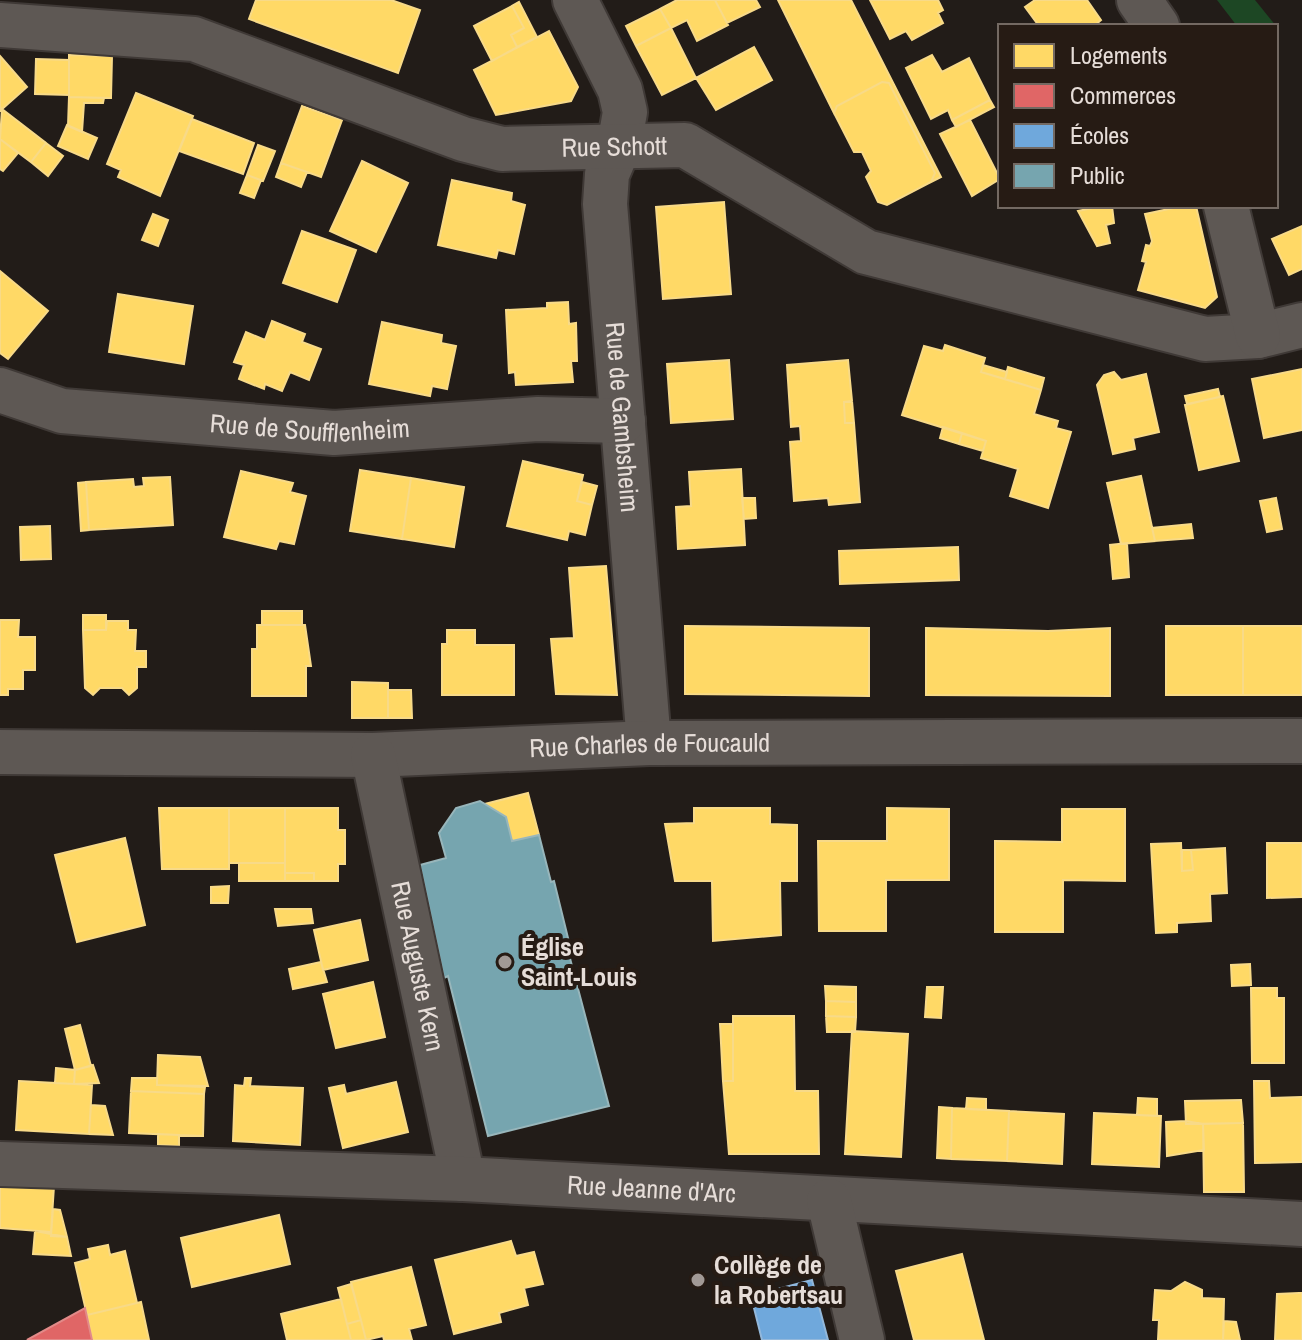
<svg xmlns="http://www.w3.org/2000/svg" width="1302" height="1340" viewBox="0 0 1302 1340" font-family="'Archivo Narrow',sans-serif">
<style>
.green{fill:#1d4724}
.homes{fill:#ffd966;stroke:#f8da88;stroke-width:2}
.shops{fill:#e06666;stroke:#e28a88;stroke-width:2}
.schools{fill:#6fa8dc;stroke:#93b8db;stroke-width:2}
.public{fill:#76a5af;stroke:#98b6bb;stroke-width:2}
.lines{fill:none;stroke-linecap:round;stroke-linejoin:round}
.minor-casing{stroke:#3f3936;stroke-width:48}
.minor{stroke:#5e5854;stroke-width:44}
.poi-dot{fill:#a19995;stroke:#261b14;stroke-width:3}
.labels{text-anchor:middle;stroke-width:8;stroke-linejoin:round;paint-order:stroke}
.street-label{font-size:26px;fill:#e6ddd8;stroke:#261b14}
.poi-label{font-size:26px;font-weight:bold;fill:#e6ddd8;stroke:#261b14;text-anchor:start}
</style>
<rect width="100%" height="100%" fill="#221c18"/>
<path class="green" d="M 1217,0 L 1255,0 L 1276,26 L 1237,26 Z"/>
<path class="homes" d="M 256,0 L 391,0 L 420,10 L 398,73 L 249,19 Z
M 677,0 L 715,0 L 728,25 L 697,41 L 687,20 L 671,28 L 660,9 Z
M 715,0 L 756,0 L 760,7 L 727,23 Z
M 778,0 L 851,0 L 941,177 L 931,182 L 935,173 L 889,83 L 882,82 L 837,106 L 834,113 Z
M 870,0 L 938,0 L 943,10 L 938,13 L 943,23 L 912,40 L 906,31 L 890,39 Z
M 1035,0 L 1087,0 L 1101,20 L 1094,26 L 1039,26 L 1025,7 Z
M 519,2 L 537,37 L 517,47 L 511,35 L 524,28 L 512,6 Z
M 512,6 L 524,28 L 511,35 L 517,47 L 492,61 L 474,26 Z
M 660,9 L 671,28 L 636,46 L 626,26 Z
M 671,28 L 696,78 L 662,95 L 636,46 Z
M 549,31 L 578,87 L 571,101 L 496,115 L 474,70 Z
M 754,47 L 772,80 L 716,110 L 696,78 Z
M 69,55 L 112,56 L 111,98 L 69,97 Z
M 932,55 L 942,72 L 969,58 L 990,100 L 952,120 L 948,110 L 931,119 L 906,68 Z
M 0,56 L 27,87 L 0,111 Z
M 36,59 L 69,60 L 69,95 L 35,94 Z
M 882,82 L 889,83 L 935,173 L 931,182 L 887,205 L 878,202 L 866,177 L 871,171 L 862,152 L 854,152 L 834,113 L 837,106 Z
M 136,93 L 193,116 L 160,196 L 118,177 L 121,170 L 107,164 Z
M 69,97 L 104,98 L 103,103 L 84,103 L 82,132 L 68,126 Z
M 990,100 L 994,107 L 956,127 L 952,120 Z
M 302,106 L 342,120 L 321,177 L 281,163 Z
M 2,109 L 46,143 L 31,162 L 0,139 Z
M 192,119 L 254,143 L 243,174 L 179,151 Z
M 970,120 L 1000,179 L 972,196 L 940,134 Z
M 67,125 L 97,138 L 88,159 L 58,146 Z
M 0,139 L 18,153 L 3,171 L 0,169 Z
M 46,143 L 63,156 L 48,176 L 31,162 Z
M 258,145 L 275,151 L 263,181 L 247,175 Z
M 362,161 L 408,183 L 376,252 L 330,231 Z
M 281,163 L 307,172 L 301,187 L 276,177 Z
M 247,175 L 261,180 L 254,198 L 240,193 Z
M 452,180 L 512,193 L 511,201 L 525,205 L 514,254 L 498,250 L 496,258 L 438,245 Z
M 724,202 L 731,294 L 663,299 L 656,207 Z
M 1102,206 L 1112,206 L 1114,223 L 1106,225 L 1110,243 L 1097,246 L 1078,211 Z
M 1183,206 L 1196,206 L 1217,297 L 1205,308 L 1138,290 L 1146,262 L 1142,261 L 1146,245 L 1150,246 L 1152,241 L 1145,214 Z
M 153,214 L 168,220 L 158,246 L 142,240 Z
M 1302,226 L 1302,269 L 1289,275 L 1272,239 Z
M 302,231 L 356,250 L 337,302 L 283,283 Z
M 0,271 L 48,311 L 8,359 L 0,353 Z
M 118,294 L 193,306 L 184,364 L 109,352 Z
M 568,302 L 569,324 L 576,323 L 577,361 L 571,361 L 573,382 L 516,385 L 515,372 L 509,373 L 506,310 L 547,308 L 547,303 Z
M 272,321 L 305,334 L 302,342 L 321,349 L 309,380 L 290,372 L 282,391 L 265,384 L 264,389 L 239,379 L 244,365 L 234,362 L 246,332 L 265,340 Z
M 382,322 L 442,335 L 441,343 L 456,346 L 447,389 L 432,386 L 430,396 L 369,384 Z
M 945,345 L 985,358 L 981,372 L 1041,390 L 1034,414 L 1058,421 L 1056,428 L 1071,432 L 1048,508 L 1010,496 L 1018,469 L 981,458 L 986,441 L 902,415 L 924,346 L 943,351 Z
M 729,360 L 733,419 L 671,423 L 667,364 Z
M 848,360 L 852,401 L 844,402 L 845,423 L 854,423 L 860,502 L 829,505 L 828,498 L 794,501 L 790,442 L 801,441 L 800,426 L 791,427 L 787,365 Z
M 983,365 L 1007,372 L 1005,379 L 981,372 Z
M 1008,367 L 1044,378 L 1041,390 L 1005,379 Z
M 1302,369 L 1302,430 L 1264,438 L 1252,379 Z
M 1114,372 L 1121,380 L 1146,374 L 1159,432 L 1133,438 L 1135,449 L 1113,454 L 1097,385 L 1104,375 Z
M 1218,389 L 1220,397 L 1187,404 L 1185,396 Z
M 1223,396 L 1239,461 L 1199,470 L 1185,405 Z
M 852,401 L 854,423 L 845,423 L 844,402 Z
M 943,427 L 962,433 L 959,444 L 940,438 Z
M 962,433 L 986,441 L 983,451 L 959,444 Z
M 523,461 L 583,475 L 577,501 L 592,505 L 585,535 L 569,531 L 567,540 L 507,526 Z
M 741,469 L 745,545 L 678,549 L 676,507 L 691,506 L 689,472 Z
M 360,470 L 411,478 L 402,539 L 350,531 Z
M 241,471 L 293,483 L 290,492 L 306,496 L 294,544 L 279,541 L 276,549 L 224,537 Z
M 1141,476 L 1155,541 L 1121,544 L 1107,483 Z
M 170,477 L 173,525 L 89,530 L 86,482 L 133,479 L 134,487 L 144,486 L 143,478 Z
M 411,478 L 464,487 L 454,547 L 402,539 Z
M 86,482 L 89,530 L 81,531 L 78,483 Z
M 582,482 L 597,486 L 592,505 L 577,501 Z
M 742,498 L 755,498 L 756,518 L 744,519 Z
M 1276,498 L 1282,529 L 1267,532 L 1260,501 Z
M 1191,524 L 1193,538 L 1155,541 L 1152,528 Z
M 50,526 L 51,559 L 21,560 L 20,527 Z
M 1127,543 L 1129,577 L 1113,579 L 1110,545 Z
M 958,547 L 959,580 L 840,584 L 839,551 Z
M 606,566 L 617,695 L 556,694 L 551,639 L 574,638 L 569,568 Z
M 262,611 L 302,611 L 302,625 L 262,625 Z
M 83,615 L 106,615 L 106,630 L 83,630 Z
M 0,620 L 19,620 L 18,637 L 35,637 L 35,670 L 23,670 L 23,689 L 8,689 L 8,695 L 0,695 Z
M 107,621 L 128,621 L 128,630 L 136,630 L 135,651 L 146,651 L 146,667 L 137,667 L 137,688 L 129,695 L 122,688 L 100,688 L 93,695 L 85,688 L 83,630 L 106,630 Z
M 257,625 L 305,625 L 311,666 L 306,666 L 306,696 L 252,696 L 252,649 L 257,649 Z
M 685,626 L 869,628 L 869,696 L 685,694 Z
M 1166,626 L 1243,626 L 1243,695 L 1166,695 Z
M 1243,626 L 1302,626 L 1302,695 L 1243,695 Z
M 926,628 L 1048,631 L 1110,628 L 1110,696 L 926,695 Z
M 447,630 L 475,630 L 475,645 L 514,645 L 514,695 L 442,695 L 442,644 L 447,644 Z
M 352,682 L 388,683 L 388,718 L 352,718 Z
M 388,690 L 411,690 L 412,718 L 388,718 Z
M 528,793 L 539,835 L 512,841 L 506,817 L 485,804 Z
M 159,808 L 229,808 L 229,869 L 162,869 Z
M 229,808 L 285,808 L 285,863 L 229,863 Z
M 285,808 L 338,808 L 338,830 L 345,830 L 345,864 L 338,864 L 338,881 L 314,881 L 314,873 L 285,873 Z
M 694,808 L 770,808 L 770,824 L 797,825 L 797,881 L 780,881 L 781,935 L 713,941 L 712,881 L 675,881 L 665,824 L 694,823 Z
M 887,808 L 949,809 L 949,880 L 886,880 L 886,931 L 819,931 L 818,841 L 887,841 Z
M 1062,809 L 1125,809 L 1125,881 L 1063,880 L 1063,932 L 995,932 L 995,841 L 1062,842 Z
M 125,838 L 145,925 L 77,942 L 55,855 Z
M 1181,843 L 1182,871 L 1193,870 L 1191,850 L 1225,848 L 1227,893 L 1210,894 L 1211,921 L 1177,923 L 1177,932 L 1156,933 L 1151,844 Z
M 1267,843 L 1302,843 L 1302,897 L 1267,898 Z
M 1182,850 L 1191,850 L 1193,870 L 1182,871 Z
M 239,863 L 285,863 L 285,881 L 239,881 Z
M 285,873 L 314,873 L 314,881 L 285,881 Z
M 229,886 L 228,903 L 211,903 L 211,887 Z
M 275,909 L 311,909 L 313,923 L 278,926 Z
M 360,920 L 368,960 L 323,970 L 314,930 Z
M 321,962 L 327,982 L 293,989 L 289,969 Z
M 1250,964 L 1251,985 L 1232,986 L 1231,965 Z
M 373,982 L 385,1037 L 336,1048 L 323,994 Z
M 825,986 L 856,987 L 856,1002 L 826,1001 Z
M 927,987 L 943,987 L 941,1018 L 925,1017 Z
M 1251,988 L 1277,988 L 1277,998 L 1284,998 L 1284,1063 L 1252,1063 Z
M 826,1001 L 856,1002 L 856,1017 L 826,1016 Z
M 733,1016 L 794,1016 L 795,1091 L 818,1091 L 819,1154 L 729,1154 L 723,1081 L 733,1081 Z
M 826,1016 L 856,1017 L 855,1032 L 827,1032 Z
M 720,1024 L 733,1024 L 733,1081 L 723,1081 Z
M 80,1025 L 91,1066 L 75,1070 L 65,1029 Z
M 852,1031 L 908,1034 L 901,1157 L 845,1154 Z
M 158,1055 L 200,1057 L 208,1086 L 157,1085 Z
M 93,1065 L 99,1083 L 74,1084 L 75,1070 Z
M 56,1068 L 75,1070 L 74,1084 L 55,1083 Z
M 132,1078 L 157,1078 L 157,1085 L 205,1087 L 204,1094 L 131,1091 Z
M 245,1078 L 251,1078 L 250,1086 L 303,1088 L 300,1145 L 233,1141 L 235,1085 L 244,1086 Z
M 19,1081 L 92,1085 L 89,1134 L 16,1130 Z
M 1254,1081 L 1269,1081 L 1270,1098 L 1302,1097 L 1302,1162 L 1255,1163 Z
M 396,1082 L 408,1132 L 343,1148 L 329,1088 L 344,1085 L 346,1094 Z
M 131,1091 L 204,1094 L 203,1136 L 129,1133 Z
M 967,1098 L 986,1099 L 986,1110 L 966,1109 Z
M 1138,1098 L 1157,1099 L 1157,1116 L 1137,1115 Z
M 1241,1100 L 1243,1123 L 1186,1124 L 1185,1101 Z
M 91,1105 L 105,1106 L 113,1135 L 89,1134 Z
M 939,1107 L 952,1108 L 951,1159 L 937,1158 Z
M 952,1108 L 1009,1111 L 1007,1161 L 951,1159 Z
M 1009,1111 L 1064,1114 L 1062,1164 L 1007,1161 Z
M 1094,1113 L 1161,1116 L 1159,1167 L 1092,1164 Z
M 1186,1121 L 1203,1124 L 1204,1150 L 1167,1156 L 1166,1122 Z
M 1243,1123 L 1244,1192 L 1204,1192 L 1203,1124 Z
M 158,1134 L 179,1135 L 179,1146 L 158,1145 Z
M 0,1184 L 54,1186 L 51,1232 L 0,1228 Z
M 53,1209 L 60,1210 L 67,1237 L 51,1236 Z
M 279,1215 L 290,1264 L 192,1287 L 181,1238 Z
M 35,1231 L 67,1237 L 71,1256 L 33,1254 Z
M 511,1241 L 516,1256 L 534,1252 L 543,1284 L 524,1288 L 528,1305 L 499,1313 L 501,1322 L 454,1334 L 435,1260 Z
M 108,1245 L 110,1255 L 125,1251 L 137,1303 L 87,1315 L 75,1263 L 90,1259 L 88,1249 Z
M 962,1254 L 984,1340 L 914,1340 L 896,1271 Z
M 411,1267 L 426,1325 L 409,1329 L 412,1340 L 384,1340 L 383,1336 L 366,1340 L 351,1282 Z
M 1185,1282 L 1202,1290 L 1202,1298 L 1224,1299 L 1223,1340 L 1158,1340 L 1159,1320 L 1153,1320 L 1155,1290 L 1171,1291 Z
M 351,1284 L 361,1320 L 347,1324 L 338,1288 Z
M 1299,1293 L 1302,1293 L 1302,1340 L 1275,1340 L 1277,1294 Z
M 341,1299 L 351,1340 L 287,1340 L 281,1314 Z
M 141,1302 L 149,1340 L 92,1340 L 87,1315 Z
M 361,1320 L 366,1340 L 351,1340 L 347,1324 Z
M 1224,1321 L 1236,1322 L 1240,1340 L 1223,1340 Z"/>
<path class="shops" d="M 85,1308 L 92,1340 L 27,1340 Z"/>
<path class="schools" d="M 812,1280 L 828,1340 L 762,1340 L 751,1296 Z"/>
<path class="public" d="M 480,801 L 506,817 L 512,841 L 539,835 L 551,882 L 554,881 L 570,946 L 567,947 L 609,1106 L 488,1136 L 448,976 L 444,978 L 420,865 L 446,858 L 439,833 L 456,808 Z"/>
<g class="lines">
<g class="minor-casing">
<g id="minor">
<path id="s1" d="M 575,0 L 620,90 L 625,112 L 619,146 L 607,174 L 605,204 L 649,743"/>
<path d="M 1139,0 L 1157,26"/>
<path id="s2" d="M 0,25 L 194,39 L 463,139 L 502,149 L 685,145 L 866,252 L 1205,339 L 1258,336 L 1302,325"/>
<path d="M 1226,206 L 1258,336"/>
<path id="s3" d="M 0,390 L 62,411 L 334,433 L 538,419 L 623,421"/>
<path id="s4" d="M 0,752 L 373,755 L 649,743 L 1301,741"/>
<path id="s5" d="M 373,755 L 463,1179"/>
<path id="s6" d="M 0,1164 L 463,1179 L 1302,1224"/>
<path d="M 829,1201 L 862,1340"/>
</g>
</g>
<use href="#minor" class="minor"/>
</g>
<g class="poi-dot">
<circle cx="505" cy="962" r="8"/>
<circle cx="698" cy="1280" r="8"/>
</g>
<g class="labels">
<g class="street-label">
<text dy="9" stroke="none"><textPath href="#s2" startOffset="634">Rue Schott</textPath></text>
<text dy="9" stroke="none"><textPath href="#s1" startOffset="432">Rue de Gambsheim</textPath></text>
<text dy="9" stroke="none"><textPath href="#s3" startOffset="314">Rue de Soufflenheim</textPath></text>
<text dy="9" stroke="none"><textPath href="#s4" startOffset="650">Rue Charles de Foucauld</textPath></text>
<text dy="9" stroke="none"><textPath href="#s5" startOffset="216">Rue Auguste Kern</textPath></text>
<text dy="9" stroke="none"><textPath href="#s6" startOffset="652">Rue Jeanne d'Arc</textPath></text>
</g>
<g class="poi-label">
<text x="521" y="956">Église<tspan x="521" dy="30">Saint-Louis</tspan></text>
<text x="714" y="1274">Collège de<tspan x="714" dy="30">la Robertsau</tspan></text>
</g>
</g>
<rect x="998" y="24" width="280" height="184" fill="#261b14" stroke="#736962" stroke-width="2"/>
<rect x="1014" y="44" width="40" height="24" fill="#ffd966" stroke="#736962" stroke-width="2"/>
<text x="1070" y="64" font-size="24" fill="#e6ddd8">Logements</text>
<rect x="1014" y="84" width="40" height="24" fill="#e06666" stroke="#736962" stroke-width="2"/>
<text x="1070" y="104" font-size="24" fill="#e6ddd8">Commerces</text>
<rect x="1014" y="124" width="40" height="24" fill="#6fa8dc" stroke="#736962" stroke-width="2"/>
<text x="1070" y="144" font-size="24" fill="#e6ddd8">Écoles</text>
<rect x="1014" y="164" width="40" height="24" fill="#76a5af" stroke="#736962" stroke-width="2"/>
<text x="1070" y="184" font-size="24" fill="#e6ddd8">Public</text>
</svg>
